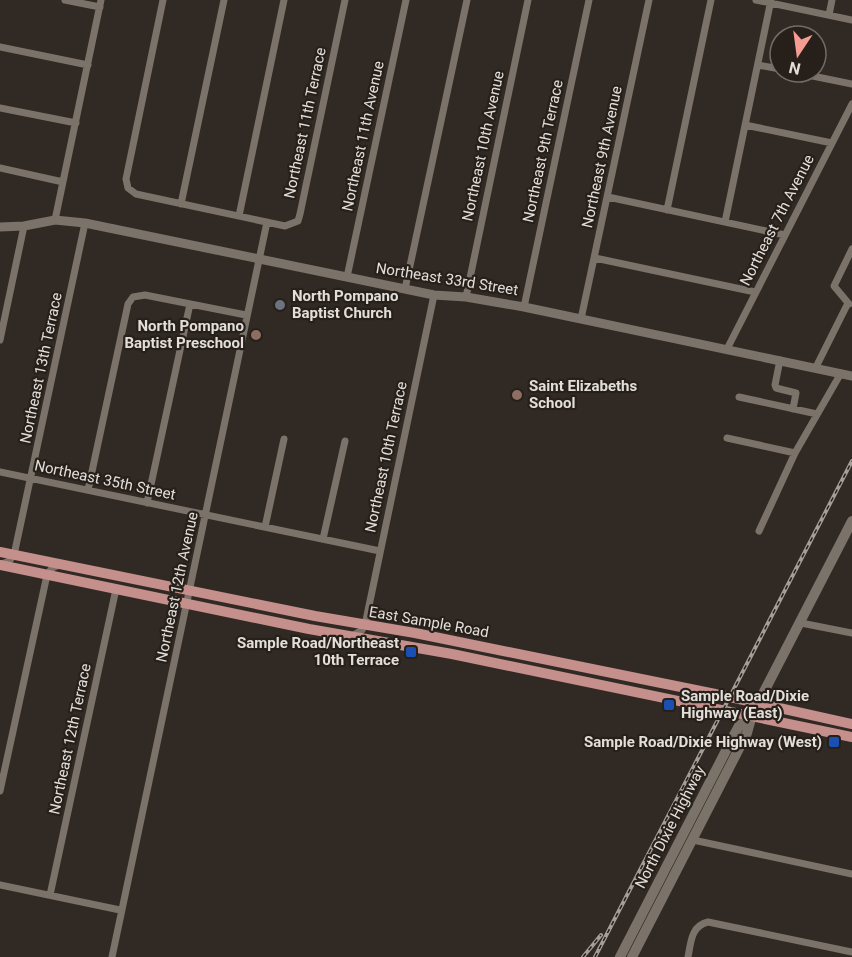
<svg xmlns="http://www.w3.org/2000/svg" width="852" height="957" viewBox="0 0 852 957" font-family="Roboto,sans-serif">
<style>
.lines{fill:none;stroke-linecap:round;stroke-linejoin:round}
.minor{stroke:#7b726a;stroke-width:7}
.tertiary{stroke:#7b726a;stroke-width:9}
.secondary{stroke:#7b726a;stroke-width:10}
.primary{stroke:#c58f8c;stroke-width:10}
.rail-casing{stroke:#a39e99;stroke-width:4}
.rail{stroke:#27201a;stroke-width:1.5;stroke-dasharray:4.5;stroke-linecap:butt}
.worship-dot{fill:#6b7280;stroke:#27201a;stroke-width:2}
.education-dot{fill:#8d6e63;stroke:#27201a;stroke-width:2}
.transit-dot{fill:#1a4fb4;stroke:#27201a;stroke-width:2}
.labels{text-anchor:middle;stroke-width:4.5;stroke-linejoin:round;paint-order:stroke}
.street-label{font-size:15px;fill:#e2ded9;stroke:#27201a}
.poi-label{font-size:15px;font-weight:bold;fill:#e2ded9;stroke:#27201a;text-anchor:start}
</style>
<rect width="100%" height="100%" fill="#312a24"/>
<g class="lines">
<path class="minor" d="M 65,0 L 100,7
M 163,0 L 126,179 L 128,188 L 136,194 L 285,226 L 298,221 L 300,214 L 345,0
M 756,0 L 852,20
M 829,15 L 832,0
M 0,47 L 88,65
M 758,65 L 780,69
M 793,72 L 852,84
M 0,108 L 76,123
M 745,125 L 832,143
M 0,168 L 63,182
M 608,197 L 785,235
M 181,204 L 224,0
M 667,210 L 711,0
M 239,216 L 284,0
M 55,220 L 101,0
M 725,222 L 771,0
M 595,258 L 755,292
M 347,277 L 406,0
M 405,289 L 467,0
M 466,297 L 528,0
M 849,304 L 834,286 L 852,249
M 524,307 L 589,0
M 581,319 L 649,0
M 0,340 L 24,226
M 727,349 L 852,104
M 780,360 L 775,385 L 776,388 L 796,393 L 793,409
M 816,367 L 848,303
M 739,397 L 817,414
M 727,438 L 795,453
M 0,472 L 380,551
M 88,490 L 128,304 L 133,297 L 145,295 L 246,315
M 147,503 L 190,304
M 265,527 L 284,439
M 759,531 L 795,453 L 841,373
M 323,539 L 345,441
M 0,565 L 9,561 L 14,555 L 85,223
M 801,623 L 852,633
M 352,636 L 362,630 L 365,625 L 434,295
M 0,791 L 47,575 L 52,568 L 59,565
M 693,840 L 852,874
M 0,885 L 120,910
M 50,895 L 116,589
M 112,957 L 267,222
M 688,957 C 691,942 691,926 708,922 L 852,952"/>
<path class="tertiary" d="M 0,227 L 24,226 L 55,220 L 85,223 L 434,295 L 466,297 L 524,307 L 852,376"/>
<path class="secondary" d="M 620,957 L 733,737 L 739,726 L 752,716
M 632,957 L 747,733 L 752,715 L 852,521"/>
<path class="primary" d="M 0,552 L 315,616 L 415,633 L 730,697 L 852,724
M 0,565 L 309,629 L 452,654 L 852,737"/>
<g class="rail-casing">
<path id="rail" d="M 583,957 L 601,935
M 595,957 L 852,461"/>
</g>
<use href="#rail" class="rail"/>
</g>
<circle class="worship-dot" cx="280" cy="305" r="6"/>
<g class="education-dot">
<circle cx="256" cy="335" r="6"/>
<circle cx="517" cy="395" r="6"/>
</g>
<g class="transit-dot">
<rect x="405" y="646" width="12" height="12" rx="3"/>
<rect x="663" y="699" width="12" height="12" rx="3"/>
<rect x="828" y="736" width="12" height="12" rx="3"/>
</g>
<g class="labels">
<g class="street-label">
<text transform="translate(305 123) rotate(-78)" y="5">Northeast 11th Terrace</text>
<text transform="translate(363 136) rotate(-78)" y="5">Northeast 11th Avenue</text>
<text transform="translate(483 146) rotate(-78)" y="5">Northeast 10th Avenue</text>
<text transform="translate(543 151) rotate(-78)" y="5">Northeast 9th Terrace</text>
<text transform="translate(602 157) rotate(-78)" y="5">Northeast 9th Avenue</text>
<text transform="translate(777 220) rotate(-63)" y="5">Northeast 7th Avenue</text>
<text transform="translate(447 279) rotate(9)" y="5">Northeast 33rd Street</text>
<text transform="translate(41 368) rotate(-78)" y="5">Northeast 13th Terrace</text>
<text transform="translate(386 457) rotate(-78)" y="5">Northeast 10th Terrace</text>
<text transform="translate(105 480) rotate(12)" y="5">Northeast 35th Street</text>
<text transform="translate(177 587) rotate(-78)" y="5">Northeast 12th Avenue</text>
<text transform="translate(429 622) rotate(10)" y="5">East Sample Road</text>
<text transform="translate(70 739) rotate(-78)" y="5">Northeast 12th Terrace</text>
<text transform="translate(670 827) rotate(-63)" y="5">North Dixie Highway</text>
</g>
<g class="poi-label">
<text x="292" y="301">North Pompano<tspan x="292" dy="17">Baptist Church</tspan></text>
<text x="244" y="331" text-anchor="end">North Pompano<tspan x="244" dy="17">Baptist Preschool</tspan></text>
<text x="529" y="391">Saint Elizabeths<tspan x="529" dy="17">School</tspan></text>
<text x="399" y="648" text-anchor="end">Sample Road/Northeast<tspan x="399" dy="17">10th Terrace</tspan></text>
<text x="681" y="701">Sample Road/Dixie<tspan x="681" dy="17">Highway (East)</tspan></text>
<text x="822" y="747" text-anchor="end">Sample Road/Dixie Highway (West)</text>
</g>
</g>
<g transform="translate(798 54) rotate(193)"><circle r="28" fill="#27201a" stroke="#726c66" stroke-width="1.5"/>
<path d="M0-4.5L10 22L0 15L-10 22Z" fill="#f59c93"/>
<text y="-9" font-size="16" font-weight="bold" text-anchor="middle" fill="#e2ded9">N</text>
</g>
</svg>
